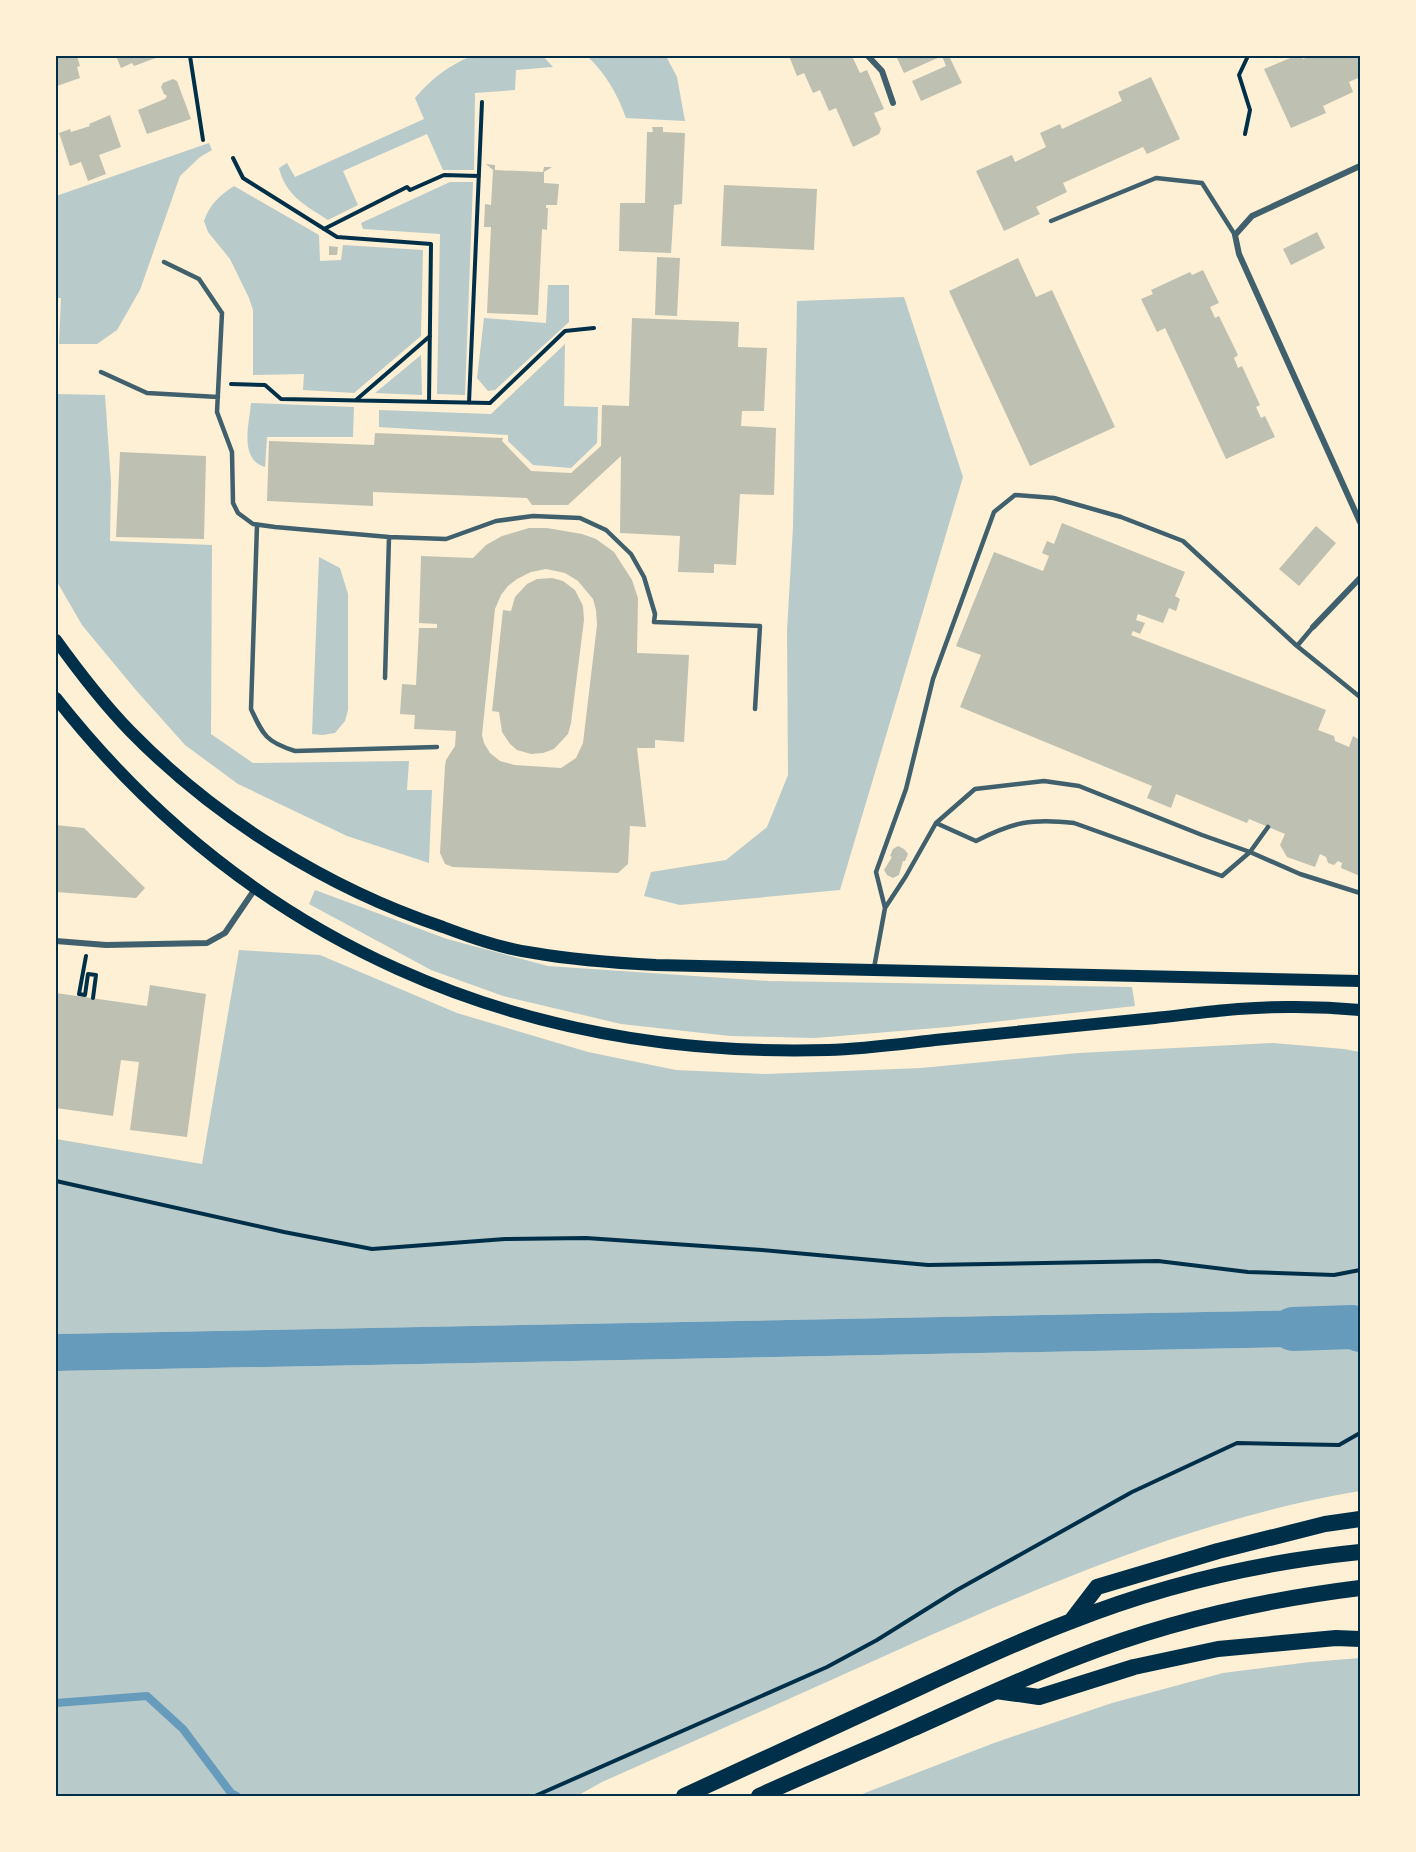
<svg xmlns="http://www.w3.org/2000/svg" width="1416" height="1852" viewBox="0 0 1416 1852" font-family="'Source Serif 4',serif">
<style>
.green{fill:#b9caca}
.water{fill:#669bbc}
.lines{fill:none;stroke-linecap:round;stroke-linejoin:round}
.stream{stroke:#669bbc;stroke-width:8}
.river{stroke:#669bbc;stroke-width:44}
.building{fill:#bec0b2;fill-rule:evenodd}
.path{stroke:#003049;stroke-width:4}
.service{stroke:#3f606c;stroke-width:4.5}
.minor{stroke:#3f606c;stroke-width:6}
.secondary{stroke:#003049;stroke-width:12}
.trunk{stroke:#003049;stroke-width:16}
.neatline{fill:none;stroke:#003049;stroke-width:2}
</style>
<rect width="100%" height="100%" fill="#fdf0d5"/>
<path class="green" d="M 472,56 L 543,56 L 553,67 L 516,70 L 515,90 L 475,93 L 474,170 L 443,170 L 427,134 L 343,171 L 358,205 L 328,220 C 305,205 286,196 279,168 L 287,163 L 295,177 L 424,119 L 415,98 C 431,79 449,65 472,56 Z
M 587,56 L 666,56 L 677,77 L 685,121 L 626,118 C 617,93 606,74 587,56 Z
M 209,143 L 212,150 L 200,157 L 180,176 L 140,290 L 117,330 L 97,344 L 59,344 L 61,298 L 56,298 L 56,196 Z
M 450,182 L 473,182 L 465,395 L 437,394 L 440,234 L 363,229 L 361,223 Z
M 234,186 L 319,235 L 320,261 L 341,260 L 343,245 L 423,250 L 421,336 L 354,393 L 303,390 L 304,374 L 253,375 L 253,310 L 249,298 L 230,259 L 208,232 L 204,221 C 210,204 219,196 234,186 Z
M 548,285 L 569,285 L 569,322 L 495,390 L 488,391 L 477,378 L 484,318 L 546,323 Z
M 904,297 L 963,477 L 840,890 L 680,905 L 644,896 L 651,872 L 726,860 L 767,827 L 788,775 L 787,631 L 793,527 L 797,301 Z
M 565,344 L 564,406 L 598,407 L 597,443 L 571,468 L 533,465 L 508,441 L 508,435 L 379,427 L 379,410 L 491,414 Z
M 421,355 L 422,395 L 375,393 Z
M 56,394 L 105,395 L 111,482 L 110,541 L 212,545 L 211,734 L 253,763 L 409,761 L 407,790 L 432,790 L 429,863 L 347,836 L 238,784 L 185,745 L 135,689 L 82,625 L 56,580 Z
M 251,403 L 354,407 L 353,437 L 267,437 L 265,467 C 239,459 249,425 251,403 Z
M 319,557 L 340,568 L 348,594 L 348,710 L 345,721 L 335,733 L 322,735 L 312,734 Z
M 315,890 L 447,939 L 548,966 L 769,981 L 1132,987 L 1135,1006 L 948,1027 L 815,1038 L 730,1036 L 621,1024 L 503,996 L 431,970 L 309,904 Z
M 239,950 L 320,955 L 457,1013 L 588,1052 L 676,1070 L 766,1074 L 921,1068 L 1078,1053 L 1273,1043 L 1344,1049 L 1360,1052 L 1360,1309 L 56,1334 L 56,1139 L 202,1164 Z
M 1360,1314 L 1360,1491 C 1199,1518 1048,1583 900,1649 C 801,1694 701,1738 602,1782 L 577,1796 L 56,1796 L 56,1371 L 1346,1346 L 1352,1327 Z
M 1360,1658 L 1360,1796 L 857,1796 L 994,1743 L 1112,1703 L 1223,1673 L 1310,1662 Z"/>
<path class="water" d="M 1360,1309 L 1360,1314 L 1352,1327 L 1346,1346 L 56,1371 L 56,1334 Z"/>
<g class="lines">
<path class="stream" d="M 56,1703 L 147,1696 L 183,1729 L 231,1793 L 237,1796"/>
<path class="river" d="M 1293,1329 L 1352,1327 L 1360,1330"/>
</g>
<path class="building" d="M 56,56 L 77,56 L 80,66 L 77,67 L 80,78 L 57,86 L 56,80 Z
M 116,56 L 161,56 L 134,66 L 132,63 L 121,68 Z
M 789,56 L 852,56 L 860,73 L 867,70 L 884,109 L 874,113 L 881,129 L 879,134 L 853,147 L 836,108 L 829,111 L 820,90 L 813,93 L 804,73 L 797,76 Z
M 896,56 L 949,56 L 962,83 L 921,101 L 912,81 L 946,66 L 942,56 L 904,73 Z
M 1295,56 L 1301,56 L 1303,59 L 1311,56 L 1360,56 L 1360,77 L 1349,82 L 1353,92 L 1323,106 L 1326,113 L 1291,128 L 1264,69 Z
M 1151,77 L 1180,139 L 1147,154 L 1143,147 L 1063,183 L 1067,192 L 1036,207 L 1040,214 L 1004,231 L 976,171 L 1012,155 L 1015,162 L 1046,147 L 1040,133 L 1060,124 L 1062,129 L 1122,101 L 1118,92 Z
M 173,79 L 177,81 L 191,119 L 147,134 L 138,110 L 165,99 L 167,96 L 164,94 L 161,87 L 163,83 Z
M 110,115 L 121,147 L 99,155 L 106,174 L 88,181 L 81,162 L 70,166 L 59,133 L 70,129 L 71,132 L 90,126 L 89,124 Z
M 652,127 L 663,127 L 663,132 L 685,133 L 682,204 L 674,205 L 671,253 L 619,251 L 620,203 L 645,203 L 647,132 L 653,132 Z
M 486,164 L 495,165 L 495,170 L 543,172 L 544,167 L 552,167 L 544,172 L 544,183 L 559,184 L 557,205 L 546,205 L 546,208 L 548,208 L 547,230 L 542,229 L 538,315 L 487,313 L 491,227 L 484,227 L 485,204 L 491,205 L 493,170 Z
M 724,185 L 817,189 L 814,250 L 721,246 Z
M 1317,232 L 1325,248 L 1291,265 L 1283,249 Z
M 329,246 L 338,247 L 337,255 L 329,255 Z
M 657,257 L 680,258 L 677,316 L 655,315 Z
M 1018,258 L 1036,297 L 1052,290 L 1115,427 L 1030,466 L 949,291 Z
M 1203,270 L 1219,303 L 1210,307 L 1215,318 L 1219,316 L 1238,355 L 1234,358 L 1238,368 L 1242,366 L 1260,405 L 1256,407 L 1261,418 L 1265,416 L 1275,437 L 1226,459 L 1165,328 L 1157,332 L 1141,299 L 1153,294 L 1151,290 L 1190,272 L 1192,275 Z
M 632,318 L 739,322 L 738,347 L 767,348 L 764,411 L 742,411 L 741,426 L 776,428 L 774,495 L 740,494 L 736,565 L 714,564 L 714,573 L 678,572 L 680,536 L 620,533 L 621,456 L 568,505 L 532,505 L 527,498 L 373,492 L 373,506 L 267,501 L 269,441 L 374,445 L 375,433 L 503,438 L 502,441 L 531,471 L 571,473 L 601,446 L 602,405 L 629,406 Z
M 120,452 L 206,456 L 204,539 L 116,537 Z
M 1062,523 L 1185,572 L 1175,596 L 1180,599 L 1176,611 L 1169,608 L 1163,623 L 1138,614 L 1136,620 L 1145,623 L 1140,634 L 1133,631 L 1131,635 L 1326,710 L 1318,730 L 1334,736 L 1335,741 L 1349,747 L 1353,736 L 1360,740 L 1360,876 L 1341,868 L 1342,863 L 1338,861 L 1334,865 L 1328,863 L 1326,857 L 1320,854 L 1315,867 L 1287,857 L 1280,845 L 1285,834 L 1249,819 L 1247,823 L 1176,794 L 1171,808 L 1147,798 L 1152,786 L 960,707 L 981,655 L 956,646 L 994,552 L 1043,571 L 1049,556 L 1042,553 L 1047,541 L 1054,544 Z
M 1316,526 L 1336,543 L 1299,586 L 1279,569 Z
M 529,528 L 547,528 L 582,534 L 596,539 L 614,552 L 632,580 L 638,598 L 637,653 L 689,655 L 684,742 L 655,740 L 655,748 L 637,748 L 646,827 L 630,826 L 628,864 L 618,873 L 453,867 L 445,864 L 440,853 L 445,766 L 446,760 L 455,746 L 456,731 L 414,729 L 415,715 L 400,714 L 402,684 L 416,685 L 419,628 L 437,628 L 437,624 L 419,623 L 421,556 L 473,558 L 486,545 L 502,536 ZM 546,569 L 565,573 L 578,581 L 593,599 L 596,610 L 597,625 L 583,743 L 576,758 L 561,768 L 515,765 L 500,761 L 490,753 L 484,743 L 482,735 L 495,609 L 501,595 L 508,586 L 517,579 L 531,572 Z
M 552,578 L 563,581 L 575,590 L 583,606 L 584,620 L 571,723 L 568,734 L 554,749 L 543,753 L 531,754 L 517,750 L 510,744 L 502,732 L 499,712 L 492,711 L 503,610 L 511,611 L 515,597 L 527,584 L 537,579 Z
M 56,825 L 84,828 L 145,888 L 136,898 L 56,892 Z
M 898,846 L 904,849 L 908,854 L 905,861 L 903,861 L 899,875 L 893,878 L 887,875 L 884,870 L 892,857 L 890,856 L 893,849 Z
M 150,985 L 206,994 L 187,1137 L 130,1130 L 139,1062 L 121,1060 L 113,1116 L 56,1108 L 56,993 L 147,1006 Z"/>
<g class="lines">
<path class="path" d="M 190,56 L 203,140
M 1245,134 L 1250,110 L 1239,75 L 1248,56
M 233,158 L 243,178 L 337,237 L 431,244 L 429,402
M 324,229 L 407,187 L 410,190 L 444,175 L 479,176
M 231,384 L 265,385 L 281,399 L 490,403 L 565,331 L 594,328
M 356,400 L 430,336
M 469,403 L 482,102
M 86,956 L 79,994 L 85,995 L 88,974 L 96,975 L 93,998
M 56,1181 L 284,1232 L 372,1249 L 505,1239 L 586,1238 L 762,1250 L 928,1265 L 1158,1261 L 1248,1272 L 1334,1275 L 1360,1270
M 535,1796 L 827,1667 L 877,1640 L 957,1590 L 1132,1492 L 1237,1443 L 1339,1445 L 1360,1433"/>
<path class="service" d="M 1051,221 L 1156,178 L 1202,183 L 1235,235
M 164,262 L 199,279 L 222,313 L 217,412 L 232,452 L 233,503 L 238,513 L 253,524 L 275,527 L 389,537 L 446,539 L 496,521 L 533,516 L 580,518 L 606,530 L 631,554 L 644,577 L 655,614 L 654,622 L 760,626 L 755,709
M 101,372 L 147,393 L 218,397
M 257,525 L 251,709 C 263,735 266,742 295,751 L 437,747
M 1297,646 L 1313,627
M 385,678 L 389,537
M 936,823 L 975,789 L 1044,781 L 1079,786 L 1202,835 L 1250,852 L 1300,874 L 1360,893
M 885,908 L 906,876 L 936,823 L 976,841 C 1013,822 1032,818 1074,823 L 1222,876 L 1250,852 L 1268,827
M 874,968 L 885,908 L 876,872 L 906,789 L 933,679 L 994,512 L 1015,495 L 1054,498 L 1121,517 L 1183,541 L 1297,646 L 1360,697"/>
<path class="minor" d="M 868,56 L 882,71 L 893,103
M 1360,166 L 1252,216 L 1235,235 L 1239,254 L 1360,522
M 1313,627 L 1360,578
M 56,941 L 106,945 L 207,943 L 225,933 L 255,889"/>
<path class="secondary" d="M 56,640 C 79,672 103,703 130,731 C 216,819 327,888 443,927 C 472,938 503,949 534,953 C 574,960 616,963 656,965 L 1360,981
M 56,698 C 249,943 518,1059 828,1050 C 864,1049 900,1044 935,1040 C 1008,1033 1081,1026 1155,1018 C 1201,1013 1249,1006 1296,1007 C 1318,1007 1339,1008 1360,1010"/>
<path class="trunk" d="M 1071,1621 L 1097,1587 L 1218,1551 L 1325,1524 L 1360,1519
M 996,1691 L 1039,1697 L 1134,1667 L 1218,1649 L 1336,1638 L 1360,1639
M 684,1796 C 755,1763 827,1730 899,1697 C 955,1671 1011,1644 1069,1622 C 1162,1585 1261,1562 1360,1552
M 759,1796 C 809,1773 861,1752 912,1729 C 966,1705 1020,1679 1075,1658 C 1166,1622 1263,1600 1360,1588"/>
</g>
<rect width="1416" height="1852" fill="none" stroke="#fdf0d5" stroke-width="114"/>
<rect x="57" y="57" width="1302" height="1738" class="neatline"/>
</svg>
